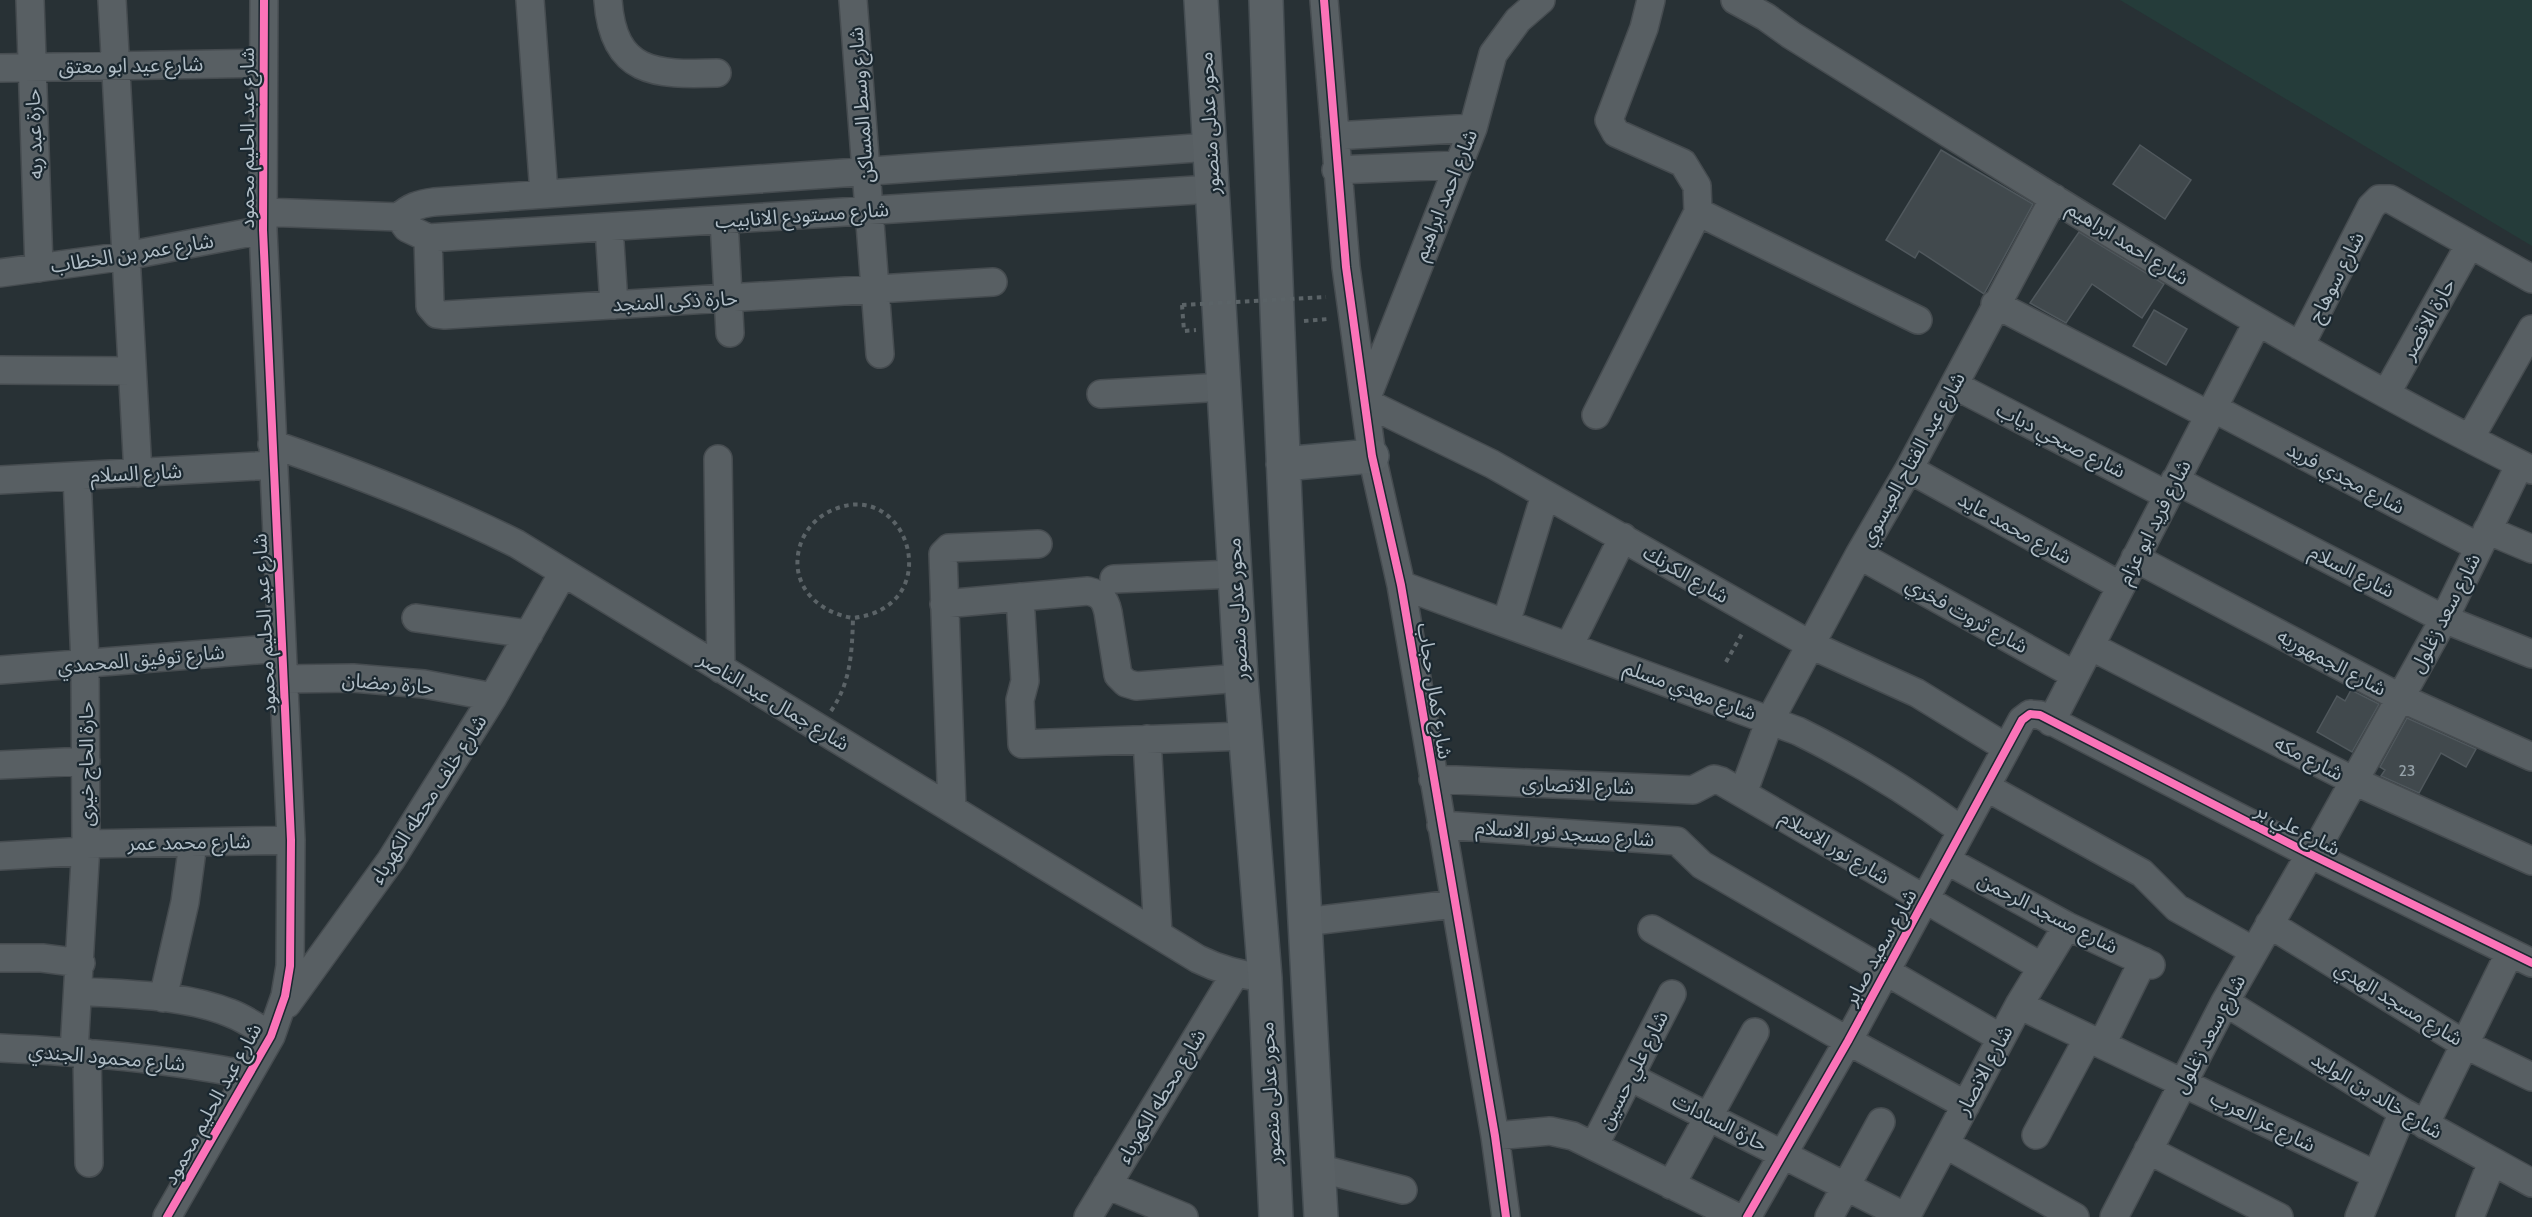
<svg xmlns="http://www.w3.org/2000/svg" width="2532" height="1217" viewBox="0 0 2532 1217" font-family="Cabin,'Noto Sans Arabic',sans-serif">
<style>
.green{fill:#253c3a}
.building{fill:#41494d;stroke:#50585d;stroke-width:1.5}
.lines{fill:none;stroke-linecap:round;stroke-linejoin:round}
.minor-casing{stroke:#464c50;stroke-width:30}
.major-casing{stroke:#454d52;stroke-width:36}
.path{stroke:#5b6367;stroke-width:4;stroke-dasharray:4.5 4.5;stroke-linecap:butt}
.minor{stroke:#585f63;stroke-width:27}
.major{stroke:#5a6165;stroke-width:33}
.path-bridge{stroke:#5b6367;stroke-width:4;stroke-dasharray:4.5 4.5;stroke-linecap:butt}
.cycleway-casing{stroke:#1b2830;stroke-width:11}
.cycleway{stroke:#fb73b8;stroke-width:8}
.labels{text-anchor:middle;stroke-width:4.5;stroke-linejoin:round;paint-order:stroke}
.number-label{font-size:16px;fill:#95a1a8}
.street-label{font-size:20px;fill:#b1bec7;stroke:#1b2830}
</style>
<rect width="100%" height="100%" fill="#283135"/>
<path class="green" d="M 2120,0 L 2532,0 L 2532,246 Z"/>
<path class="building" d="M 2140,145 L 2191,180 L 2165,219 L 2113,184 Z
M 1941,150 L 2033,204 L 1984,294 L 1919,251 L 1915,258 L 1886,240 Z
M 2079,232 L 2164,284 L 2142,318 L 2092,284 L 2066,323 L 2030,303 Z
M 2154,310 L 2187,329 L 2166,365 L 2133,346 Z
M 2351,690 L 2379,704 L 2352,752 L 2317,732 L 2337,696 L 2345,701 Z
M 2407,718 L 2476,749 L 2466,767 L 2441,753 L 2419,793 L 2381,776 L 2385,770 L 2380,767 Z"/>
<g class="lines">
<g class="minor-casing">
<path id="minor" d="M 30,0 L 39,268
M 112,0 L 138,473
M 530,0 L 544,194
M 608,0 C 613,74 655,75 717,73
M 853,0 L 880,354
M 1324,0 L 1346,267 L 1372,456 L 1401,585 L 1495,1136 L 1506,1217
M 1541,0 L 1518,20 L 1493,54 L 1473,128 L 1365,402 L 1492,464 L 1811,645 L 1917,693 L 2007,748
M 1735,0 L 1766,17 L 1791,35 C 2035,186 2275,343 2532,470
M 0,68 L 263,63
M 1335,136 L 1473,128
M 1336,170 L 1457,165
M 263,212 L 399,217 C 410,207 419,204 434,202 L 1210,147
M 1698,212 L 1918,320
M 399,217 L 407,228 L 428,238 L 1212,189
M 724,220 L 730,333
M 609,227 L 614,305
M 428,238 L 430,306 L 437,314 L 445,315 L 993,282
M 0,273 L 126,256 L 263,230
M 1995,304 L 2209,415
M 2300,346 L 2371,207 L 2379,199 L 2390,199 L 2532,279
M 0,370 L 132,371
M 1954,385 L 2167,495
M 1101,394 L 1224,387
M 2386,394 L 2470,244
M 2213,408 L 2479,547
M 1596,415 L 1698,212 L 1697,186 L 1683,163 L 1616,133 L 1609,120 L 1644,28 L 1651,0
M 2470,438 L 2532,329
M 272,444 C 356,473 437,504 517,544 L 1198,959 C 1220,970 1240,975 1265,978
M 718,459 L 721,669
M 1909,469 L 2121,586
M 0,480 L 273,465
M 2175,480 L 2444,619 L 2532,654
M 2487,530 L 2532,549
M 1859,555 L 2075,675
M 2135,558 L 2401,698 L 2532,757
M 1114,579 L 1235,574
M 1401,585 L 1798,731 C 1857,760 1908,791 1961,830
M 1020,597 L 1025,681 L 1020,700 L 1022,744 L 1246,736
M 944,604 L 1088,591 C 1101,594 1105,599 1108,612 L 1118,675 L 1126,683 L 1136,686 L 1241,678
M 416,618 L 529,634
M 1506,623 L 1545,495
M 1569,646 L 1623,537
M 2090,646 L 2354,781 L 2532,861
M 0,670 L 281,648
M 283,679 L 353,678 L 424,684 L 493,697
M 2051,722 L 2257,323
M 1147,739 L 1158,934
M 0,765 L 86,761
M 1433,779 L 1693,790 L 1714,779 L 1721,781 L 2042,967
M 1986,787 L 2142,873 L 2177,908 L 2254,951
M 1743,793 L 1770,720 L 1859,555 L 1909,469 L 2054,198
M 952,809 L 943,554 L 949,548 L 1038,544
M 1441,825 L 1677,841 L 1702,865 L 2001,1038
M 86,844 L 291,840
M 2313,855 L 2444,619 L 2520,464
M 0,856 L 86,851
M 1946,860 L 2067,926 L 2151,965
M 1304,922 L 1454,904
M 2269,924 L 2466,1045 L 2532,1077
M 1652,929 L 1848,1041 L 1966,1105
M 0,958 L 42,958 L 81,963
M 79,991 C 128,995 183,994 230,1013 C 244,1018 258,1028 271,1036
M 163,998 L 185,902 L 193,843
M 2225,1002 L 2403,1112 L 2532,1183
M 287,1004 L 391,860 L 493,697 L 563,573
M 2019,1005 L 2376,1175
M 2102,1044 L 2143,961
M 0,1048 C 83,1052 166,1058 248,1075
M 74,1052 L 86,844 L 85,663 L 77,476
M 87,1053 L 89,1163
M 1630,1077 L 1906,1217
M 2425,1125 L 2510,952
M 2036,1135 L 2088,1038
M 1495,1136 L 1550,1131 L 1573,1136 L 1737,1217
M 1945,1144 L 2075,1217
M 1594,1146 L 1672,994
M 2148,1150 L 2279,1217
M 1318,1168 L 1403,1190
M 1107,1185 L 1184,1217
M 1671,1185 L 1755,1032
M 167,1217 L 271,1036 L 285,996 L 290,966 L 291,840 L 263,230 L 264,0
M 1088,1217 L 1235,974
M 1747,1217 L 1848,1041 L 2022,720 L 2030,714 L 2040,715 L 2310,854 L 2532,963
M 1829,1217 L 1881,1122
M 1906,1217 L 2019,1005 L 2067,926
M 2114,1217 L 2225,1002 L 2310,854
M 2359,1217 L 2403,1112
M 2470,1217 L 2492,1162"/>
</g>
<g class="major-casing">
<path id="major" d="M 1201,0 L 1241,678 L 1265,978 L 1276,1217
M 1266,0 C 1279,406 1298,811 1321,1217
M 1283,464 L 1372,456"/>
</g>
<path class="path" d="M 1182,305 L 1184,331 L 1196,330
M 1304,321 L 1328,319
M 1726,662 L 1743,632
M 831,711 C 851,682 852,652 853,618 C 948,607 909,479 835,509 C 820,515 809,525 802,540 C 786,580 814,612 853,618"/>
<use href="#minor" class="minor"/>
<use href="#major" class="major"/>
<path class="path-bridge" d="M 1182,305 L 1326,297"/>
<g class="cycleway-casing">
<path id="cycleway" d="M 1324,0 L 1346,267 L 1372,456 L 1401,585 L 1495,1136 L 1506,1217
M 167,1217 L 271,1036 L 285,996 L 290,966 L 291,840 L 263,230 L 264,0
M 1747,1217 L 1848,1041 L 2022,720 L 2030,714 L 2040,715 L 2310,854 L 2532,963"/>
</g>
<use href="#cycleway" class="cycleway"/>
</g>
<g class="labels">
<g class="number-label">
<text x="2407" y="776">23</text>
</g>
<g class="street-label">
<text transform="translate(131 65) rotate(-1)" y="7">شارع عيد ابو معتق</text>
<text transform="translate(861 105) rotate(-94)" y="7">شارع وسط المساكن</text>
<text transform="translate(1209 123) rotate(-93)" y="7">محور عدلى منصور</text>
<text transform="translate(34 134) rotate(-92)" y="7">حارة عبد ربه</text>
<text transform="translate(247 138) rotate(-90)" y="7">شارع عبد الحليم محمود</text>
<text transform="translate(1445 195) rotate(-68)" y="7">شارع احمد ابراهيم</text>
<text transform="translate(802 215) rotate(-4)" y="7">شارع مستودع الانابيب</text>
<text transform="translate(2128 243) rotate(32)" y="7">شارع احمد ابراهيم</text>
<text transform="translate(132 253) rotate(-9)" y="7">شارع عمر بن الخطاب</text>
<text transform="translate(2336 277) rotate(-63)" y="7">شارع سوهاج</text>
<text transform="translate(675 301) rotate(-3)" y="7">حارة ذكى المنجد</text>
<text transform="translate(2428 319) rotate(-61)" y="7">حارة الاقصر</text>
<text transform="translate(2061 440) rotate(27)" y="7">شارع صبحي دياب</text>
<text transform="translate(1912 459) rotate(-61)" y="7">شارع عبد الفتاح العيسوي</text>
<text transform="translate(136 473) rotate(-3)" y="7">شارع السلام</text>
<text transform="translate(2346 478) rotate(28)" y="7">شارع مجدي فريد</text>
<text transform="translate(2154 522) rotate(-63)" y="7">شارع فريد ابو عزام</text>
<text transform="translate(2015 528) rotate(29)" y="7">شارع محمد عايد</text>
<text transform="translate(2352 571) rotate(27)" y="7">شارع السلام</text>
<text transform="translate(1686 574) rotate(30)" y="7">شارع الكرنك</text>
<text transform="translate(1237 609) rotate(-93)" y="7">محور عدلى منصور</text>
<text transform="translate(2445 613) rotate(-63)" y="7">شارع سعد زغلول</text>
<text transform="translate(1967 615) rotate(29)" y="7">شارع ثروت فخري</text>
<text transform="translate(264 624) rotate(-93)" y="7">شارع عبد الحليم محمود</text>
<text transform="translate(141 659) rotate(-5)" y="7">شارع توفيق المحمدي</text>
<text transform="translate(2332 662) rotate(28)" y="7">شارع الجمهوريه</text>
<text transform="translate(388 683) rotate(5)" y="7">حارة رمضان</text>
<text transform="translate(1690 690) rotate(20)" y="7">شارع مهدي مسلم</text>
<text transform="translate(1435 691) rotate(81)" y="7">شارع كمال حجاب</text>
<text transform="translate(774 701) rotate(31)" y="7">شارع جمال عبد الناصر</text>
<text transform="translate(2309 758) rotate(27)" y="7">شارع مكه</text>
<text transform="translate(86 764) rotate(-90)" y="7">حارة الحاج خيرى</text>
<text transform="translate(1578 785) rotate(2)" y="7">شارع الانصارى</text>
<text transform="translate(428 799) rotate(-57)" y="7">شارع خلف محطه الكهرباء</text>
<text transform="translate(2298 829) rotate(27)" y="7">شارع علي بر</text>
<text transform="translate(1565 833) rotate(4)" y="7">شارع مسجد نور الاسلام</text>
<text transform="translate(189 842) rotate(-1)" y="7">شارع محمد عمر</text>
<text transform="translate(1835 847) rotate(31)" y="7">شارع نور الاسلام</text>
<text transform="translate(2048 913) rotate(27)" y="7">شارع مسجد الرحمن</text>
<text transform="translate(1880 947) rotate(-61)" y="7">شارع سعيد صابر</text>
<text transform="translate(2399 1003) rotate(31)" y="7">شارع مسجد الهدي</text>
<text transform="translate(2209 1034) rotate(-62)" y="7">شارع سعد زغلول</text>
<text transform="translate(107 1057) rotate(5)" y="7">شارع محمود الجندي</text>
<text transform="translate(1633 1070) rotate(-63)" y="7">شارع علي حسين</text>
<text transform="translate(1984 1070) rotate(-62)" y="7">شارع الانصار</text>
<text transform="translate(1270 1093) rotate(-93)" y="7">محور عدلى منصور</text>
<text transform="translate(2377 1095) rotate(31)" y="7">شارع خالد بن الوليد</text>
<text transform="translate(1161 1096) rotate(-59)" y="7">شارع محطه الكهرباء</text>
<text transform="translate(212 1104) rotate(-61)" y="7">شارع عبد الحليم محمود</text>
<text transform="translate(2263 1121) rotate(26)" y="7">شارع عز العرب</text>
<text transform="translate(1720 1122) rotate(27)" y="7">حارة السادات</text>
</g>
</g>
</svg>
